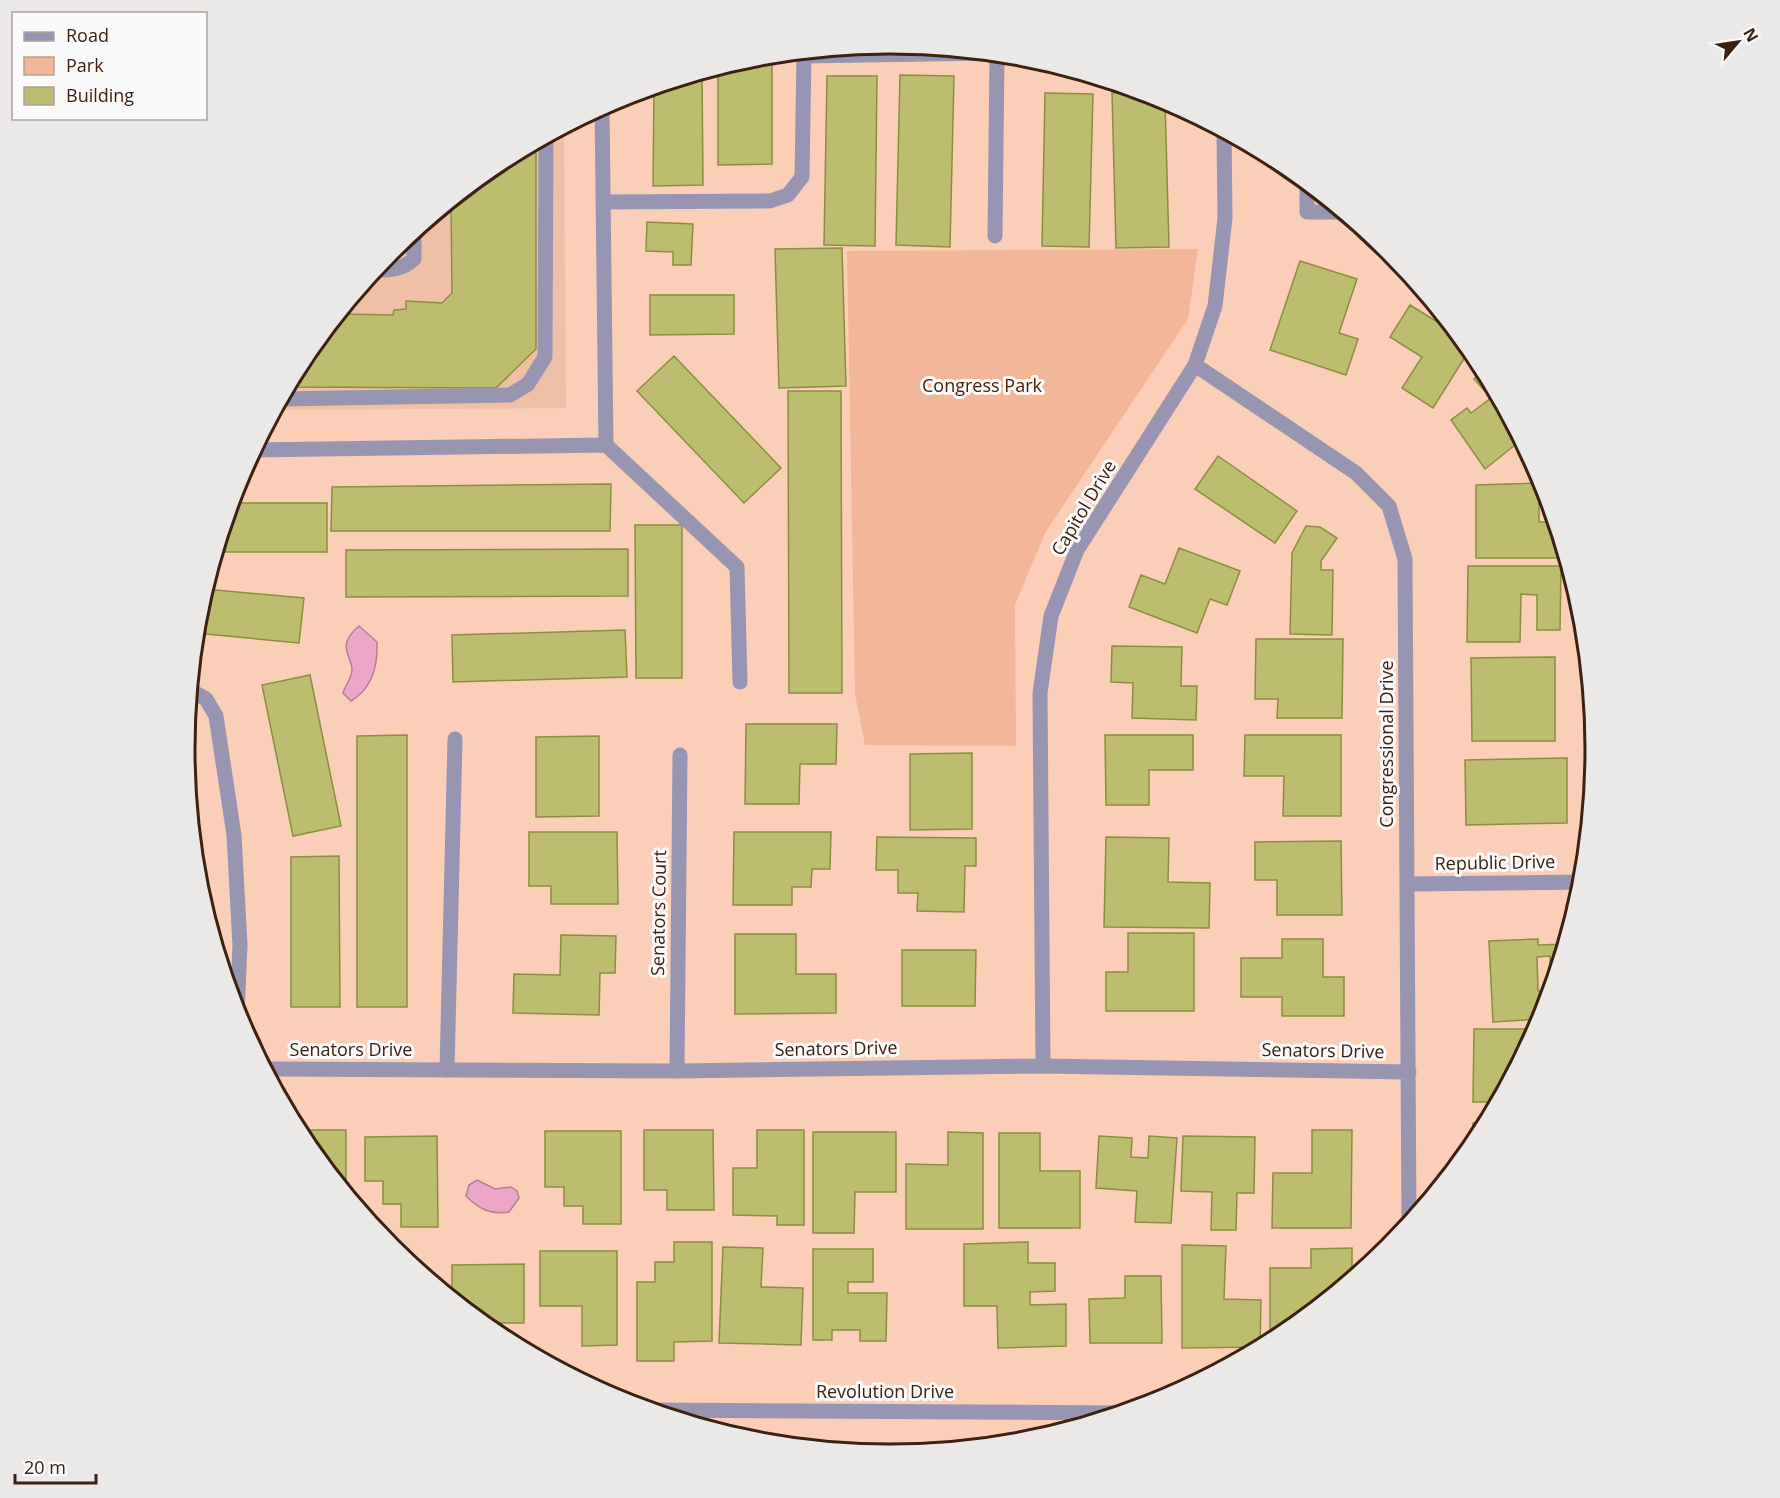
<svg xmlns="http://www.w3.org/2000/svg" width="1780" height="1498" viewBox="0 0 1780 1498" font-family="'Open Sans',sans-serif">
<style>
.built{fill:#f0c0a6}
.green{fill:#f2b798}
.water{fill:#eca6c8;stroke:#b77e91;stroke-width:1.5}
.building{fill:#bcbd6f;stroke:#8d8d40;stroke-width:1.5}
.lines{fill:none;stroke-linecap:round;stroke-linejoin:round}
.service{stroke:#9895b2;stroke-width:15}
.minor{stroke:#9895b2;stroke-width:15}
.labels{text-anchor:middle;stroke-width:6;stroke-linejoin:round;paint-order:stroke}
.park-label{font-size:18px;fill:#4a2006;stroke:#fafafa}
.street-label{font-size:18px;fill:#3c2011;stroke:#fafafa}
.rim{fill:none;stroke:#3c2011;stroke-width:3}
</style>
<rect width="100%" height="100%" fill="#fbceb7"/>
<path class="built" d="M 564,127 L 566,408 L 275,410 L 304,357 L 391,250 L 498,162 Z"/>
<path class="green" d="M 1198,249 L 1188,319 L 1045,533 L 1015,605 L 1016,746 L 865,745 L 855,694 L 847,251 Z"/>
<path class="water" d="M 359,626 L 377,642 C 378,666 373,688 351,701 L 343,693 C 345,686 349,682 351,675 C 357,658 332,649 359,626 Z
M 477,1180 L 495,1189 L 511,1187 L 517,1191 L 519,1198 L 509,1212 C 490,1215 479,1209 466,1196 L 469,1185 Z"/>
<path class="building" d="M 772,55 L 772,164 L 718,165 L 718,67 L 753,57 Z
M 702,72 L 703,185 L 653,186 L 654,87 Z
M 900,75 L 954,76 L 950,247 L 896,245 Z
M 827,76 L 877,76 L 875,246 L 824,245 Z
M 1144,92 L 1165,100 L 1169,247 L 1116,248 L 1112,93 Z
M 1045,93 L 1093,94 L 1089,247 L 1042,246 Z
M 536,142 L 536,349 L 496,388 L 287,387 L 304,357 L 338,314 L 393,315 L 394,310 L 406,309 L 406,301 L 442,303 L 452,293 L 451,201 L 498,162 Z
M 647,222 L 693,224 L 691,265 L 673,265 L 673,252 L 646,251 Z
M 842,248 L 846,386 L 779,388 L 775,249 Z
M 1300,261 L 1357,279 L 1339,333 L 1358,339 L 1346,375 L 1270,350 Z
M 650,295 L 734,295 L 734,334 L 650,335 Z
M 1410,305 L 1442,325 L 1446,319 L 1470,349 L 1433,408 L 1402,388 L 1422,357 L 1390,337 Z
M 674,356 L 781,468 L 744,503 L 637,391 Z
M 1483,370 L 1525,447 L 1520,441 L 1485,469 L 1451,420 L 1467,408 L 1471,413 L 1491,398 L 1474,379 Z
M 788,391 L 841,391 L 842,693 L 789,693 Z
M 1218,456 L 1297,511 L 1275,543 L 1195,489 Z
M 1539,483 L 1539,522 L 1555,522 L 1566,558 L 1476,558 L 1476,485 Z
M 611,484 L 610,531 L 331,531 L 332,487 Z
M 231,503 L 327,503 L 327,552 L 216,552 Z
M 635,525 L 682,525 L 682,678 L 636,678 Z
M 1306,526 L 1320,527 L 1337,538 L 1321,561 L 1321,570 L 1333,570 L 1332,635 L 1290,634 L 1292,553 Z
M 1179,548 L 1240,571 L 1227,605 L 1210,599 L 1197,633 L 1129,607 L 1141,575 L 1165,584 Z
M 628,549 L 628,596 L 346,597 L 346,550 Z
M 1468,566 L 1561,566 L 1560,630 L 1537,630 L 1537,595 L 1521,594 L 1520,642 L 1467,642 Z
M 205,589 L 304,598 L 299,643 L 196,633 L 198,611 Z
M 625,630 L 627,677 L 453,682 L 452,635 Z
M 1256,639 L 1343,639 L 1342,718 L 1277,718 L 1278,699 L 1255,699 Z
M 1112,646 L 1182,647 L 1181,686 L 1197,686 L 1196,720 L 1132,718 L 1133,683 L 1111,682 Z
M 1555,657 L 1555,741 L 1472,741 L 1471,658 Z
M 310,675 L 341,826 L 293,836 L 262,685 Z
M 746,724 L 837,724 L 836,764 L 800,764 L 799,804 L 745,804 Z
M 407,735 L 407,1007 L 357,1007 L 357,736 Z
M 1105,735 L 1193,735 L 1193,770 L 1149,770 L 1149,805 L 1106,805 Z
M 1245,735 L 1341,735 L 1341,816 L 1283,816 L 1284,776 L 1244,776 Z
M 599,736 L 599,816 L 536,817 L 536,737 Z
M 972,753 L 972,829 L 910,830 L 910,754 Z
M 1567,758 L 1567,823 L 1466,825 L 1465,760 Z
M 529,832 L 617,832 L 618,904 L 551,904 L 551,886 L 529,886 Z
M 734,832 L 831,832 L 830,869 L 812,869 L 811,887 L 792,887 L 792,905 L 733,905 Z
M 877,837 L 976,838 L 976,866 L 965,866 L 964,912 L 917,911 L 918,893 L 898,893 L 898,870 L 876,870 Z
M 1106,837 L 1169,838 L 1168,882 L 1210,883 L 1209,928 L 1104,927 Z
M 1341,841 L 1342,915 L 1277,915 L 1277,880 L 1255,880 L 1255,842 Z
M 339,856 L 340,1007 L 291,1007 L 291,857 Z
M 1128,933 L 1194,933 L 1194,1011 L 1106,1011 L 1106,972 L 1128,972 Z
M 735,934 L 796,934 L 796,974 L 836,974 L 836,1013 L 735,1014 Z
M 561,935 L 616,936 L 615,973 L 600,973 L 599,1015 L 513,1013 L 514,974 L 560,975 Z
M 1282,939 L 1323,939 L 1323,977 L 1344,977 L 1344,1016 L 1282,1016 L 1282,997 L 1241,997 L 1241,958 L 1282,958 Z
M 1538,939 L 1538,945 L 1565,944 L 1555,976 L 1550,977 L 1550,956 L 1537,957 L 1538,991 L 1550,991 L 1542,1019 L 1493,1022 L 1489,941 Z
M 902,950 L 976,950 L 975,1006 L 902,1006 Z
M 1474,1029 L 1537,1029 L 1497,1102 L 1473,1102 Z
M 1486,1122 L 1476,1141 L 1474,1145 L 1473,1123 Z
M 297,1130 L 346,1130 L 346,1185 L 340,1185 L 303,1141 Z
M 644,1130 L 713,1130 L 714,1210 L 667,1210 L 667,1190 L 644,1190 Z
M 757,1130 L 804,1130 L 804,1225 L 777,1225 L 777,1216 L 733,1215 L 733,1168 L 757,1168 Z
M 1312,1130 L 1352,1130 L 1351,1228 L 1272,1228 L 1273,1173 L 1312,1173 Z
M 545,1131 L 621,1131 L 621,1224 L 583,1224 L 583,1206 L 564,1206 L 564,1187 L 545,1187 Z
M 813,1132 L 896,1132 L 896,1192 L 855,1192 L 854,1233 L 813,1233 Z
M 948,1132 L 983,1133 L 983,1229 L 906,1229 L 906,1164 L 948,1165 Z
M 999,1133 L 1040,1133 L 1040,1171 L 1080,1171 L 1080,1228 L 999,1228 Z
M 437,1136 L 438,1227 L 401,1227 L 401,1204 L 383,1204 L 383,1181 L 365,1181 L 365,1137 Z
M 1099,1136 L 1132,1138 L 1131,1157 L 1148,1158 L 1149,1136 L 1177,1138 L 1171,1223 L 1135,1222 L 1137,1191 L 1096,1188 Z
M 1183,1136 L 1255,1137 L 1254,1193 L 1237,1193 L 1236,1230 L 1211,1230 L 1212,1192 L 1181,1191 Z
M 674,1242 L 712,1242 L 712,1341 L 674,1342 L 674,1361 L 637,1361 L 637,1282 L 655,1282 L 655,1262 L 674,1262 Z
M 1028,1242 L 1028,1263 L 1055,1263 L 1055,1291 L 1030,1292 L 1030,1305 L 1066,1304 L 1066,1346 L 998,1348 L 997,1306 L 964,1306 L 964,1244 Z
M 1182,1245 L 1226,1246 L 1224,1299 L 1261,1300 L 1260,1347 L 1182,1348 Z
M 723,1247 L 763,1248 L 761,1287 L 803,1288 L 801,1345 L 719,1343 Z
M 1352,1248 L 1352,1278 L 1282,1336 L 1270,1342 L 1270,1268 L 1311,1268 L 1311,1249 Z
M 813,1249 L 873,1249 L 873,1282 L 848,1282 L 848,1293 L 887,1293 L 886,1341 L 860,1341 L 860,1330 L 832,1330 L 832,1340 L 813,1340 Z
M 540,1251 L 617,1251 L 617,1345 L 582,1346 L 582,1306 L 540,1306 Z
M 524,1264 L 524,1323 L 488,1323 L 488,1328 L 452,1298 L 452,1265 Z
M 1125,1276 L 1161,1276 L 1162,1343 L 1090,1343 L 1089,1299 L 1125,1298 Z"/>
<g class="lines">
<path class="service" d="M 803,56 L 991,53
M 1307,183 L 1307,212 L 1343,212
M 603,202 L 770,201 L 788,195 L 802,177 L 804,52
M 995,236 L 997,54
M 375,270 C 390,270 402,270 414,259 L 414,232
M 281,399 L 510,395 L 528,384 L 545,357 L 546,137
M 606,445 L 737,567 L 740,682
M 253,450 L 606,445 L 602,107
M 190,690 L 206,699 L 216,716 L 234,835 L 240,945 L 237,1014
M 447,1070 L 455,739"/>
<path class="minor" d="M 1195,365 L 1356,473 L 1389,506 L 1405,559 L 1409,1224
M 1408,884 L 1582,882
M 1043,1066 L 1040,693 L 1051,616 L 1077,550 L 1195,365 L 1215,306 L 1225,218 L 1224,131
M 265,1069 L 677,1071 L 1043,1066 L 1409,1072
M 677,1071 L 680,755
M 650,1410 L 1120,1413"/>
</g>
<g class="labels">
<g class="park-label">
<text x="982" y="392">Congress Park</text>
</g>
<g class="street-label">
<text transform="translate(1084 508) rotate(-59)" y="6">Capitol Drive</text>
<text transform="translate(1387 744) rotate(-90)" y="6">Congressional Drive</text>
<text transform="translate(1495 863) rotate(-1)" y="6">Republic Drive</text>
<text transform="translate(659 913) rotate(-89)" y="6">Senators Court</text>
<text transform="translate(836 1049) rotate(-1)" y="6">Senators Drive</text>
<text x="351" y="1056">Senators Drive</text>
<text transform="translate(1323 1051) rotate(1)" y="6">Senators Drive</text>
<text x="885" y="1398">Revolution Drive</text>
</g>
</g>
<path d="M0 0H1780V1498H0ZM195 749a695 695 0 1 1 1390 0a695 695 0 1 1-1390 0Z" fill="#ebe9e7" fill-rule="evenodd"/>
<path class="rim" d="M195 749a695 695 0 1 1 1390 0a695 695 0 1 1-1390 0Z"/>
<rect x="12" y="12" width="195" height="108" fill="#fafafa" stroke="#aea39d" stroke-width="1.5"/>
<rect x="24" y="32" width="30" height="9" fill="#9895b2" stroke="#aea39d" stroke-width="1.5"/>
<text x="66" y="42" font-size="18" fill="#3c2011">Road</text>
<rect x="24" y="57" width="30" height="18" fill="#f2b798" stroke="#aea39d" stroke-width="1.5"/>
<text x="66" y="72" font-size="18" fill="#3c2011">Park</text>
<rect x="24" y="87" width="30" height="18" fill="#bcbd6f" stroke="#aea39d" stroke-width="1.5"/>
<text x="66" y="102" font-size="18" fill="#3c2011">Building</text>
<g transform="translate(1738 42) rotate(61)" stroke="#fafafa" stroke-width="4.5" paint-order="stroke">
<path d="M0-4.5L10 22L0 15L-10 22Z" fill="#3c2011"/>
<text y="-9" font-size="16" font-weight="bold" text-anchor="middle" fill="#3c2011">N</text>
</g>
<path d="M15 1474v9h81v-9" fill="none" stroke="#3c2011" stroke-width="3"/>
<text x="24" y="1474" font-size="18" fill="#3c2011" stroke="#fafafa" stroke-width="4.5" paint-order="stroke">20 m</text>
</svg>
